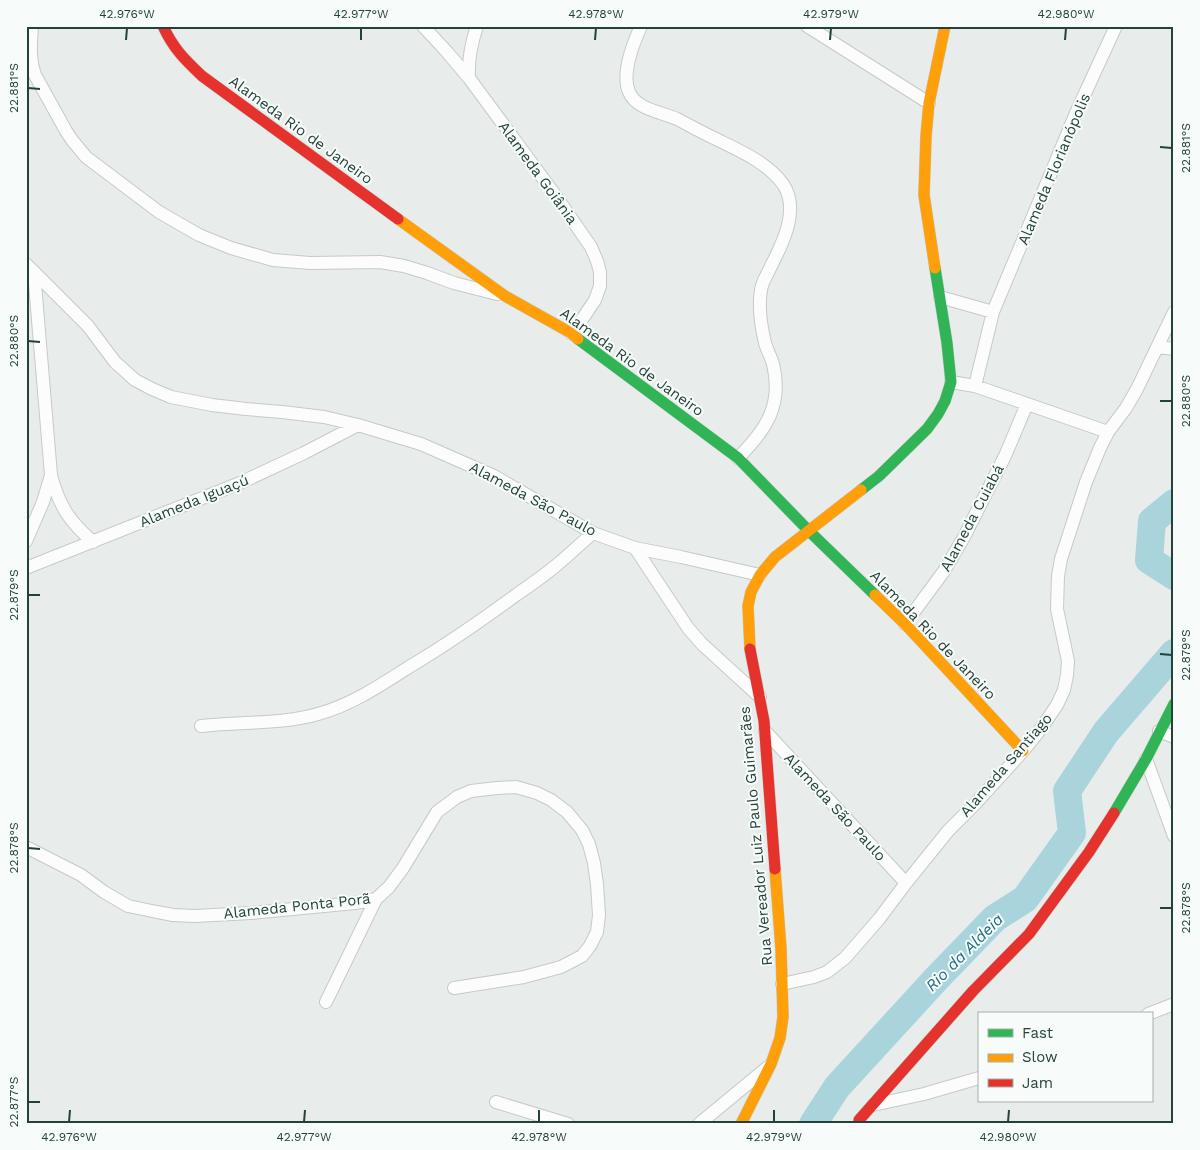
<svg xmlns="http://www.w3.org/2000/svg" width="1200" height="1150" viewBox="0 0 1200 1150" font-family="'Work Sans',sans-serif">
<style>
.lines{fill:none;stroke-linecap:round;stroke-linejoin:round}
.river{stroke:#a9d4db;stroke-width:28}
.street-casing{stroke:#c5cac8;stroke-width:14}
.fast-casing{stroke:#c3cbc8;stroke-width:12}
.slow-casing{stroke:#c3cbc8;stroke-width:12}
.jam-casing{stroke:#c3cbc8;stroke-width:12}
.street{stroke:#fcfcfc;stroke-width:12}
.fast{stroke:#30b455;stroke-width:11}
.slow{stroke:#ff9f0a;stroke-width:11}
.jam{stroke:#e5322d;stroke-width:11}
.ticks{fill:none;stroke:#24423a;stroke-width:2}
.labels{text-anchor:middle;stroke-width:4;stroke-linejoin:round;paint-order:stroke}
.street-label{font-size:15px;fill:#24423a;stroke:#f7fbf9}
.water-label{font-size:16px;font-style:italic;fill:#1c6f80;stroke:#f7fbf9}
.neatline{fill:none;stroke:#24423a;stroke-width:2}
.ticks-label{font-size:12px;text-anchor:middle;fill:#24423a}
</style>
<rect width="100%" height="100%" fill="#e8edeb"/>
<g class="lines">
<path class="river" d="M 1174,503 L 1152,521 L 1149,560 L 1174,576
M 813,1124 L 837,1087 L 937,978 L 995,918 L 1025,899 L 1072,833 L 1067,791 L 1106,732 L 1174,653"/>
<g class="street-casing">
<path id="street" d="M 32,26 C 31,43 29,58 35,75 L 66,131 L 72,140 L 86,157 L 159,212 L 199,235 L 231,248 L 273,260 L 310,263 L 380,262 L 404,266 L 427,273 L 454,283 L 497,294
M 423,26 L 447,52 L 469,78 L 553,192 L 591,247 L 597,261 L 600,272 L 600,286 L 595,300 L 583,318 L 571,333
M 641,26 C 633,44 621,73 629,92 C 636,109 661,112 677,119 C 689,125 701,132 714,138 C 738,150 767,162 783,184 C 800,209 783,243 771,266 C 768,274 762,281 761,290 C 758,307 761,326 765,343 C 767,350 771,357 773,364 C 783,405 766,430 738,458
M 807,26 L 929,103
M 469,78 C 468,60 471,44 477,26
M 26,264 L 88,326 L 115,362 L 135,380 L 152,389 L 171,397 L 212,405 L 246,409 L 282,412 L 324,417 L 358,425 L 421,444 L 494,476 L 593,533 L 635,548 L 688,628 L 702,644 L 760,697
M 940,297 L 993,312
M 1158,347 L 1174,349
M 951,382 L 975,386 L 1108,432
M 975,386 L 993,312 L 1076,113 L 1116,26
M 51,476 C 60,507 69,521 93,542
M 26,541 L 43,502 L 51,475 L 34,272
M 635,548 L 681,557 L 760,575
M 26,568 L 240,483 L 304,453 L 358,425
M 905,624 L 944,571 L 964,537 L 1005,456 L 1027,404
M 201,726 C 240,721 280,725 318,714 C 351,705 381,685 409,667 C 446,645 482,620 516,595 C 529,586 542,577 553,568 C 567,557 580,544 593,533
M 765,731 L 906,883
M 1159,731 L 1174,737
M 1146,759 L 1174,836
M 26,847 L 81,875 L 104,892 L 128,906 L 152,911 L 173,915 L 195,916 L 251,913 L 355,903 L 376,899 L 389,887 L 403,868 L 437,812 L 457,797 L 471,791 L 497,788 L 516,787 L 537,793 L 551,800 L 567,812 L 582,830 L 589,844 L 594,863 L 597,884 L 599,915 L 597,932 L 590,946 L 582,956 L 561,967 L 524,977 L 454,988
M 782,984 L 814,977 L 827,972 L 845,958 L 879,919 L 906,883 L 948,831 L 976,803 L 1023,751 L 1040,730 L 1057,705 L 1064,690 L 1067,675 L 1068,661 L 1057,609 L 1058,576 L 1061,559 L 1086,482 L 1100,448 L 1108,432 L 1126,408 L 1137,389 L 1174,312
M 326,1002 L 376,899
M 1148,1014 L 1174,1004
M 496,1102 L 568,1124
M 873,1105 L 924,1094 L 979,1078
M 699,1124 L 768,1067"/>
</g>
<g class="fast-casing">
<path id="fast" d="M 578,339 L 738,458 L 809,531 L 875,595
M 861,490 L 879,476 L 927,429 L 938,414 L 945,401 L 951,382 L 947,343 L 935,268
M 1114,813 L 1146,759 L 1174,704"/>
</g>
<g class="slow-casing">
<path id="slow" d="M 398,219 L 505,296 L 571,333 L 578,339
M 935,268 L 924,195 L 926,136 L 929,103 L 945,26
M 875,595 L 905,624 L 1023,751
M 750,649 L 748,606 L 751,592 L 760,575 L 775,557 L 861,490
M 741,1124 L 771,1064 L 780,1038 L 783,1017 L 781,949 L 775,869"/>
</g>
<g class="jam-casing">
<path id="jam" d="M 163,26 C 173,48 184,59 202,76 L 398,219
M 750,649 L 764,721 L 775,869
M 860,1124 L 859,1120 L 973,991 L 1029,934 L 1089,852 L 1114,813"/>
</g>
<use href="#street" class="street"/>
<use href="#fast" class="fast"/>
<use href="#slow" class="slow"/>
<use href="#jam" class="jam"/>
</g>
<path class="ticks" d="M 126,40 L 127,28M 361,40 L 361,28M 595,40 L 596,28M 830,40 L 831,28M 1065,40 L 1066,28M 28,88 L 40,89M 1160,147 L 1172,148M 28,341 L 40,342M 1160,401 L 1172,401M 28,595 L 40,595M 1160,654 L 1172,655M 28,848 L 40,849M 1160,908 L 1172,908M 28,1102 L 40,1102M 69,1122 L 70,1110M 304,1122 L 305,1110M 539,1122 L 539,1110M 774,1122 L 774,1110M 1008,1122 L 1009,1110"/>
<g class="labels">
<g class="street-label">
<text transform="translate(301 130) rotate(36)" y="5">Alameda Rio de Janeiro</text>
<text transform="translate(1054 169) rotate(-67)" y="5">Alameda Florianópolis</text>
<text transform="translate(538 173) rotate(54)" y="5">Alameda Goiânia</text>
<text transform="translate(632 362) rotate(36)" y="5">Alameda Rio de Janeiro</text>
<text transform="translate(533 499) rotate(28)" y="5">Alameda São Paulo</text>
<text transform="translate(194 501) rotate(-22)" y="5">Alameda Iguaçú</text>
<text transform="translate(972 518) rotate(-62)" y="5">Alameda Cuiabá</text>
<text transform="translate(933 635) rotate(46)" y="5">Alameda Rio de Janeiro</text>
<text transform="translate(1006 765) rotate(-49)" y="5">Alameda Santiago</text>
<text transform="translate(835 807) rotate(47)" y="5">Alameda São Paulo</text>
<text transform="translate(756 836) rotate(-95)" y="5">Rua Vereador Luiz Paulo Guimarães</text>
<text transform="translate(297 906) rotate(-6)" y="5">Alameda Ponta Porã</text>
</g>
<g class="water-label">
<text transform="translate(964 952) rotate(-45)" y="6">Rio da Aldeia</text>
</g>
</g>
<rect width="1200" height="1150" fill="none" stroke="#f7fbf9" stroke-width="55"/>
<rect x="978" y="1012" width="175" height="90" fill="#f7fbf9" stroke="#a3b1ad"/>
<rect x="988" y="1029" width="25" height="8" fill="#30b455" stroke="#a3b1ad"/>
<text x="1022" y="1038" font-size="15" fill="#24423a">Fast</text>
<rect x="988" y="1054" width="25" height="8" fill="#ff9f0a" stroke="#a3b1ad"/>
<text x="1022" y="1062" font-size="15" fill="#24423a">Slow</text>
<rect x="988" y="1079" width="25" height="8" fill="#e5322d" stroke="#a3b1ad"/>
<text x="1022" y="1088" font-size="15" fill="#24423a">Jam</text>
<rect x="28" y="28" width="1144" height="1094" class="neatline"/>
<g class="ticks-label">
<text x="127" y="18">42.976°W</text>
<text x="361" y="18">42.977°W</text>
<text x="596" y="18">42.978°W</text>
<text x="831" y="18">42.979°W</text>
<text x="1066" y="18">42.980°W</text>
<text transform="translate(14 88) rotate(-90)" y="4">22.881°S</text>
<text transform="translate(1186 148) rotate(-90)" y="4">22.881°S</text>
<text transform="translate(14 341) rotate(-90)" y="4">22.880°S</text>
<text transform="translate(1186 401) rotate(-90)" y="4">22.880°S</text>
<text transform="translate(14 595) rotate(-90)" y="4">22.879°S</text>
<text transform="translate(1186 655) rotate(-90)" y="4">22.879°S</text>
<text transform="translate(14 848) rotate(-90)" y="4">22.878°S</text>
<text transform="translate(1186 908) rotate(-90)" y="4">22.878°S</text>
<text transform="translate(14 1102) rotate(-90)" y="4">22.877°S</text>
<text x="69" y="1141">42.976°W</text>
<text x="304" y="1141">42.977°W</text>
<text x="539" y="1141">42.978°W</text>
<text x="774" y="1141">42.979°W</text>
<text x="1008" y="1141">42.980°W</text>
</g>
</svg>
